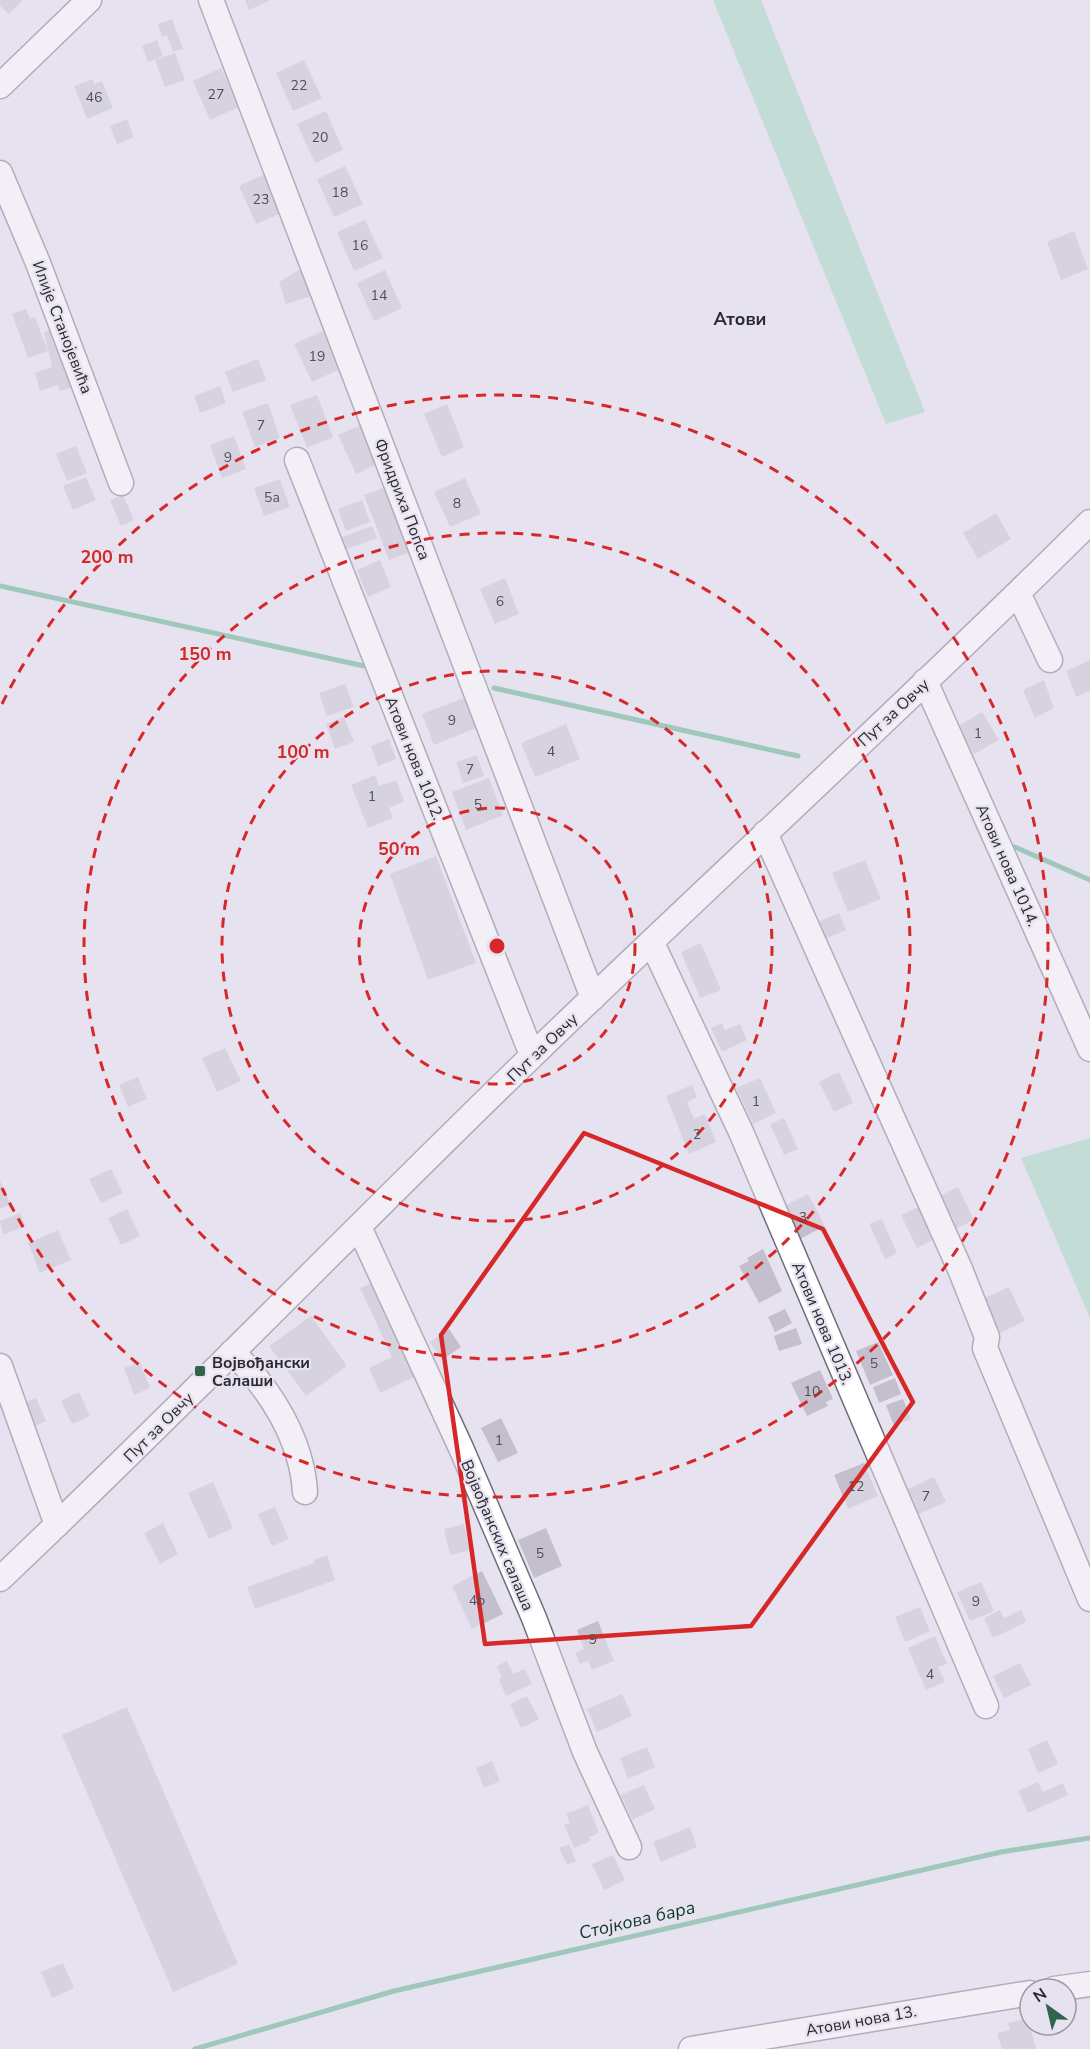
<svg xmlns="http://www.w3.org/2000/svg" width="1090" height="2049" viewBox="0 0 1090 2049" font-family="'Nunito Sans',sans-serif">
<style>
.green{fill:#97d6b5}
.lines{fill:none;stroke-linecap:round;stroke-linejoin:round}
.stream{stroke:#4aa77c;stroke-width:5}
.building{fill:#c4bfcd}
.minor-casing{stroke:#716c79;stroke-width:27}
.minor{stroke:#fff;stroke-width:24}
.marked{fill:none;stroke:#d62828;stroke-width:4.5;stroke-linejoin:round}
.ring{fill:none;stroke:#d62828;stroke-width:3;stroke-dasharray:10 8}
.poi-dot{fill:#2f654c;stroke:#e7e2f0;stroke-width:2}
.labels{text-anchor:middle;stroke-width:4.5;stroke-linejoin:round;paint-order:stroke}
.number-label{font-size:14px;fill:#514e56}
.street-label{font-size:16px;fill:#2b292f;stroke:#e7e2f0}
.poi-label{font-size:16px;font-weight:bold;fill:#2b292f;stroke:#e7e2f0;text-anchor:start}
.neighbourhood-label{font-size:18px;font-weight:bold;fill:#2b292f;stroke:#e7e2f0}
.water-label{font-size:18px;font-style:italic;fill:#0f3826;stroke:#e7e2f0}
.centre{fill:#d62828;stroke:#e7e2f0;stroke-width:3}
.ring-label{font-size:18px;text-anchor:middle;font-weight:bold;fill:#d62828;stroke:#e7e2f0;stroke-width:4.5;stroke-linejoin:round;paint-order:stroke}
</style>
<rect width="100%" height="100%" fill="#e7e2f0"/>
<path class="green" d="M 713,0 L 761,0 L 925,412 L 886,424 Z
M 1090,1138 L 1090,1318 L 1021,1158 Z"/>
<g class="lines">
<path class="stream" d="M 0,586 L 364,666
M 494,688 L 798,756
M 1015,847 L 1090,880
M 195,2049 L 394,1991 L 1001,1852 L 1090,1838"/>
</g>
<path class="building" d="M 0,0 L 23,0 L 9,14 L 0,6 Z
M 245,0 L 271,0 L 249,10 Z
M 172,19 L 183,49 L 173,52 L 167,35 L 162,37 L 158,24 Z
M 157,40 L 163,56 L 148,62 L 142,46 Z
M 175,53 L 185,80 L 165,87 L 155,60 Z
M 304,60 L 322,98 L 293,111 L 276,73 Z
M 221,68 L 239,107 L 210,120 L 193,81 Z
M 93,79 L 94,84 L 102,81 L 113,108 L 87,119 L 74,86 Z
M 326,111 L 343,150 L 315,163 L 297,124 Z
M 127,119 L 134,137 L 117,144 L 110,126 Z
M 345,166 L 363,204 L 334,217 L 317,179 Z
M 267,173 L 284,212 L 256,224 L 239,186 Z
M 365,220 L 383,258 L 354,271 L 337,232 Z
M 1074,231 L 1088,269 L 1061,280 L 1047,242 Z
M 302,268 L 311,296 L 286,304 L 279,282 Z
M 385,270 L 402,308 L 374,321 L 357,283 Z
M 26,309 L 30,319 L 35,317 L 48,351 L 28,358 L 12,314 Z
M 58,328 L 77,386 L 60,391 L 58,385 L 40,391 L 35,373 L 52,367 L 44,332 Z
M 323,331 L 340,369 L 312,382 L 294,344 Z
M 258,359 L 266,380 L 233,392 L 225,372 Z
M 220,386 L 226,403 L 200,413 L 194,396 Z
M 317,395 L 333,437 L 307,448 L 290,405 Z
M 268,403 L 280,438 L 255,447 L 242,412 Z
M 447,404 L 464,447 L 442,457 L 424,414 Z
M 367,422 L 384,461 L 356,474 L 338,435 Z
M 234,436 L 246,469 L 222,478 L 210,445 Z
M 76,446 L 87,473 L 67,481 L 56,454 Z
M 86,477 L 96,500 L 73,510 L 63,486 Z
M 465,478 L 481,514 L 450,527 L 434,492 Z
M 280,479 L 290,507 L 264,516 L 254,488 Z
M 388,486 L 413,551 L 389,560 L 364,495 Z
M 123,495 L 134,520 L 121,526 L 110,500 Z
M 362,500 L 370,522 L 346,531 L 338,509 Z
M 996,513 L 1011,539 L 978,559 L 963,533 Z
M 372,526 L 377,538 L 344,550 L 339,538 Z
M 380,560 L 391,587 L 368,597 L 357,570 Z
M 505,578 L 519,614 L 495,624 L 480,589 Z
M 1090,660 L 1090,691 L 1076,697 L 1066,671 Z
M 1044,680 L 1054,708 L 1035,718 L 1023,690 Z
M 345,684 L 354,707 L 327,716 L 319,693 Z
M 469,696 L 481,726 L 434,745 L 422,714 Z
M 982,712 L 999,740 L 974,754 L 958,726 Z
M 344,717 L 354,742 L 335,749 L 326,724 Z
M 566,724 L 580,759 L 535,777 L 521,743 Z
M 389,739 L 396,759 L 378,766 L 371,746 Z
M 477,755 L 484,776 L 463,783 L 456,762 Z
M 375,775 L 379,786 L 396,780 L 404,801 L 389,808 L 393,818 L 368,828 L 351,785 Z
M 489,778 L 503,815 L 466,830 L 452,792 Z
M 436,856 L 476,963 L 428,980 L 390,874 Z
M 865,860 L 881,899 L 848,912 L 832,873 Z
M 839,913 L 846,930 L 820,941 L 813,924 Z
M 701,943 L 721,990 L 700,998 L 681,952 Z
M 722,1023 L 725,1030 L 740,1024 L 747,1040 L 722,1052 L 711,1028 Z
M 225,1048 L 241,1081 L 217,1092 L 202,1058 Z
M 839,1072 L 853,1103 L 834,1112 L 819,1082 Z
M 138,1077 L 147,1099 L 128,1107 L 119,1085 Z
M 760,1078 L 776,1113 L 753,1124 L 736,1088 Z
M 692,1085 L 697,1097 L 687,1102 L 694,1119 L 705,1114 L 716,1142 L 689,1154 L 666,1096 Z
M 784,1118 L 798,1149 L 784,1155 L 770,1124 Z
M 111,1169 L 123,1193 L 101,1203 L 89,1179 Z
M 0,1181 L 11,1204 L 0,1209 Z
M 958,1187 L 974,1220 L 953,1230 L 937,1197 Z
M 808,1194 L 825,1226 L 798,1240 L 781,1208 Z
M 922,1205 L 937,1238 L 917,1248 L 901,1215 Z
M 127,1209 L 140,1236 L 121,1245 L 108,1218 Z
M 20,1213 L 25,1226 L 3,1235 L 0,1221 Z
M 882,1219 L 897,1253 L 885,1259 L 869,1224 Z
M 58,1230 L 71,1260 L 40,1273 L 28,1243 Z
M 763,1249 L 782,1291 L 759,1303 L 739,1266 L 749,1261 L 747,1258 Z
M 378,1280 L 421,1374 L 380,1393 L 369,1368 L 392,1357 L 360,1288 Z
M 1009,1287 L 1025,1321 L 996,1335 L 980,1300 Z
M 785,1309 L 792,1323 L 775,1332 L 768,1317 Z
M 311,1316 L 347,1366 L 306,1396 L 269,1346 Z
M 796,1328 L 802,1344 L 779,1351 L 774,1336 Z
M 449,1329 L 461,1347 L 442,1360 L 430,1342 Z
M 878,1342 L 893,1375 L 870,1385 L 856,1351 Z
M 140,1362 L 150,1388 L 134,1395 L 124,1368 Z
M 820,1370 L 833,1399 L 826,1402 L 828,1406 L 807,1416 L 791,1383 Z
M 895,1378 L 901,1394 L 879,1403 L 873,1387 Z
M 79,1392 L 90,1416 L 72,1424 L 61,1401 Z
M 36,1398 L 46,1421 L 35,1426 L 25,1402 Z
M 903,1399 L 911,1419 L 894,1426 L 886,1405 Z
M 501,1418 L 518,1453 L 498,1462 L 481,1428 Z
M 864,1463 L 878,1496 L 848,1509 L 834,1475 Z
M 934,1477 L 946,1502 L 917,1515 L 906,1490 Z
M 213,1482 L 233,1528 L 209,1539 L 188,1493 Z
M 275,1507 L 289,1539 L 272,1546 L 258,1514 Z
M 163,1523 L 178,1554 L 160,1564 L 144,1533 Z
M 464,1524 L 470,1550 L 450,1555 L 444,1529 Z
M 546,1528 L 562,1566 L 534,1578 L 518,1540 Z
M 327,1555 L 335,1580 L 255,1609 L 247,1587 L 314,1563 L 314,1560 Z
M 482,1571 L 503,1614 L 472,1629 L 452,1586 Z
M 981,1582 L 994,1611 L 970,1621 L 957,1592 Z
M 920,1607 L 930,1631 L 905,1642 L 895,1617 Z
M 1000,1610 L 1004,1618 L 1021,1610 L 1026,1622 L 993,1638 L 984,1618 Z
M 598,1621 L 614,1661 L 592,1670 L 588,1661 L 580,1664 L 575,1653 L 584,1649 L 577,1630 Z
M 935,1636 L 947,1664 L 938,1667 L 945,1682 L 926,1690 L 908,1648 Z
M 507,1661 L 513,1674 L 525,1669 L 532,1684 L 506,1696 L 499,1680 L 502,1678 L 497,1666 Z
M 1020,1663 L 1031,1685 L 1004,1698 L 993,1676 Z
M 622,1694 L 632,1716 L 597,1732 L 587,1709 Z
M 527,1696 L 539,1719 L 521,1728 L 510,1704 Z
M 127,1707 L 238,1964 L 173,1992 L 62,1735 Z
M 1047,1740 L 1058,1764 L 1038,1773 L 1028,1749 Z
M 647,1747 L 655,1767 L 628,1779 L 620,1758 Z
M 492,1761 L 500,1781 L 484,1788 L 476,1768 Z
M 1038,1782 L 1043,1792 L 1063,1783 L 1068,1795 L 1028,1813 L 1018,1791 Z
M 644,1785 L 655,1809 L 632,1820 L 621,1795 Z
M 588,1805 L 599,1833 L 589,1837 L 591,1841 L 574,1848 L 564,1825 L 570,1823 L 566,1814 Z
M 690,1827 L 697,1847 L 661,1862 L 653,1842 Z
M 569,1844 L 576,1861 L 567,1865 L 559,1848 Z
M 613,1855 L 625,1880 L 604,1890 L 592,1864 Z
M 63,1963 L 74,1988 L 52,1998 L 41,1972 Z
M 1028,2018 L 1036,2049 L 1002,2049 L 997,2033 L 1010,2030 L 1008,2023 Z"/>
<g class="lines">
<g class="minor-casing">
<path id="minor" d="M 211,0 L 593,998
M 0,86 L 89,0
M 0,173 L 38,263 L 121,483
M 297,460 L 532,1055
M 1018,593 L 1050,660
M 925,681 L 1090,1049
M 765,833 L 960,1269 L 987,1337 L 985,1348 L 1090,1599
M 652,943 L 741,1132 L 986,1706
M 359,1227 L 461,1448 L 534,1618 L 585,1752 L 629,1847
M 232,1352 C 269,1387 302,1439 305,1492
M 0,1366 L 57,1525
M 0,1579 C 181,1408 354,1228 533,1055 C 718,876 908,703 1090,522
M 1054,1989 L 1090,1984
M 691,2049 L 1030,1993"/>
</g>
<use href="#minor" class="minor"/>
</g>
<path d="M0 0H1090V2049H0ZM 584,1133 L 823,1229 L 913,1402 L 751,1626 L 485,1644 L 441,1335 Z" fill="#e7e2f0" fill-opacity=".55" fill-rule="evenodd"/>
<path class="marked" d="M 584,1133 L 823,1229 L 913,1402 L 751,1626 L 485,1644 L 441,1335 Z"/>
<g class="ring">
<circle cx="497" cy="946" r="138"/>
<circle cx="497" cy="946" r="275"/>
<circle cx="497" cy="946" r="413"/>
<path d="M2 704A551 551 0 1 1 2 1188"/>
</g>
<rect class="poi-dot" x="194" y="1365" width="12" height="12" rx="3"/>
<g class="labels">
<g class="number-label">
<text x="299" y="90">22</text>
<text x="216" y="99">27</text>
<text x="94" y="102">46</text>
<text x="320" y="142">20</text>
<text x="340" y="197">18</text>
<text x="261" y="204">23</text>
<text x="360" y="250">16</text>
<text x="379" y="300">14</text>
<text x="317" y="361">19</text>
<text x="261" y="430">7</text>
<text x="228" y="462">9</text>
<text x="272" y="502">5a</text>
<text x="457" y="508">8</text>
<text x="500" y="606">6</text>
<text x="452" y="725">9</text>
<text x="978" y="738">1</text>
<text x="551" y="756">4</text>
<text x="470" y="774">7</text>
<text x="372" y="801">1</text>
<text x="478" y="809">5</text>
<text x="756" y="1106">1</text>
<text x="697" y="1139">2</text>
<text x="803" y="1222">3</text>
<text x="874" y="1368">5</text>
<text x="812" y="1396">10</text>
<text x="499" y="1445">1</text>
<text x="856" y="1491">12</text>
<text x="926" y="1501">7</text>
<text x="540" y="1558">5</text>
<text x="477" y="1605">4b</text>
<text x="976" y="1606">9</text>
<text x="593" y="1644">9</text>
<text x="930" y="1679">4</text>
</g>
<g class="street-label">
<text transform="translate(63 327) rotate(69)" y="6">Илије Станојевића</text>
<text transform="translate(403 499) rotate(69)" y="6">Фридриха Попса</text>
<text transform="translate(893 712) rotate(-43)" y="6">Пут за Овчу</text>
<text transform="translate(415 758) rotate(68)" y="6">Атови нова 1012.</text>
<text transform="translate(1008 865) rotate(66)" y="6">Атови нова 1014.</text>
<text transform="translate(542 1047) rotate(-44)" y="6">Пут за Овчу</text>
<text transform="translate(823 1323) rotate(67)" y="6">Атови нова 1013.</text>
<text transform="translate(158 1427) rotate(-45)" y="6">Пут за Овчу</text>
<text transform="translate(498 1535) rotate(67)" y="6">Војвођанских салаша</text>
<text transform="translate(861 2020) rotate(-10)" y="6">Атови нова 13.</text>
</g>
<g class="poi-label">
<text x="212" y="1368">Војвођански<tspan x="212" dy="18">Салаши</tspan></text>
</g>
<g class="neighbourhood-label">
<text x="740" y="325">Атови</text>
</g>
<g class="water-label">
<text transform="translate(637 1920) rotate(-13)" y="6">Стојкова бара</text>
</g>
</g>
<circle cx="497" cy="946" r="9" class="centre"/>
<g class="ring-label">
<text x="107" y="563">200 m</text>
<text x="205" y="660">150 m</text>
<text x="303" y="758">100 m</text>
<text x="399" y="855">50 m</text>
</g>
<g transform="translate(1048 2007) rotate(326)"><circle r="28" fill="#e7e2f0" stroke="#9c98a3" stroke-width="1.5"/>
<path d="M0-4.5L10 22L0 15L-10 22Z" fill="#2f654c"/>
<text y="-9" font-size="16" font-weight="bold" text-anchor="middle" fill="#2b292f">N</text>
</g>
</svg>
